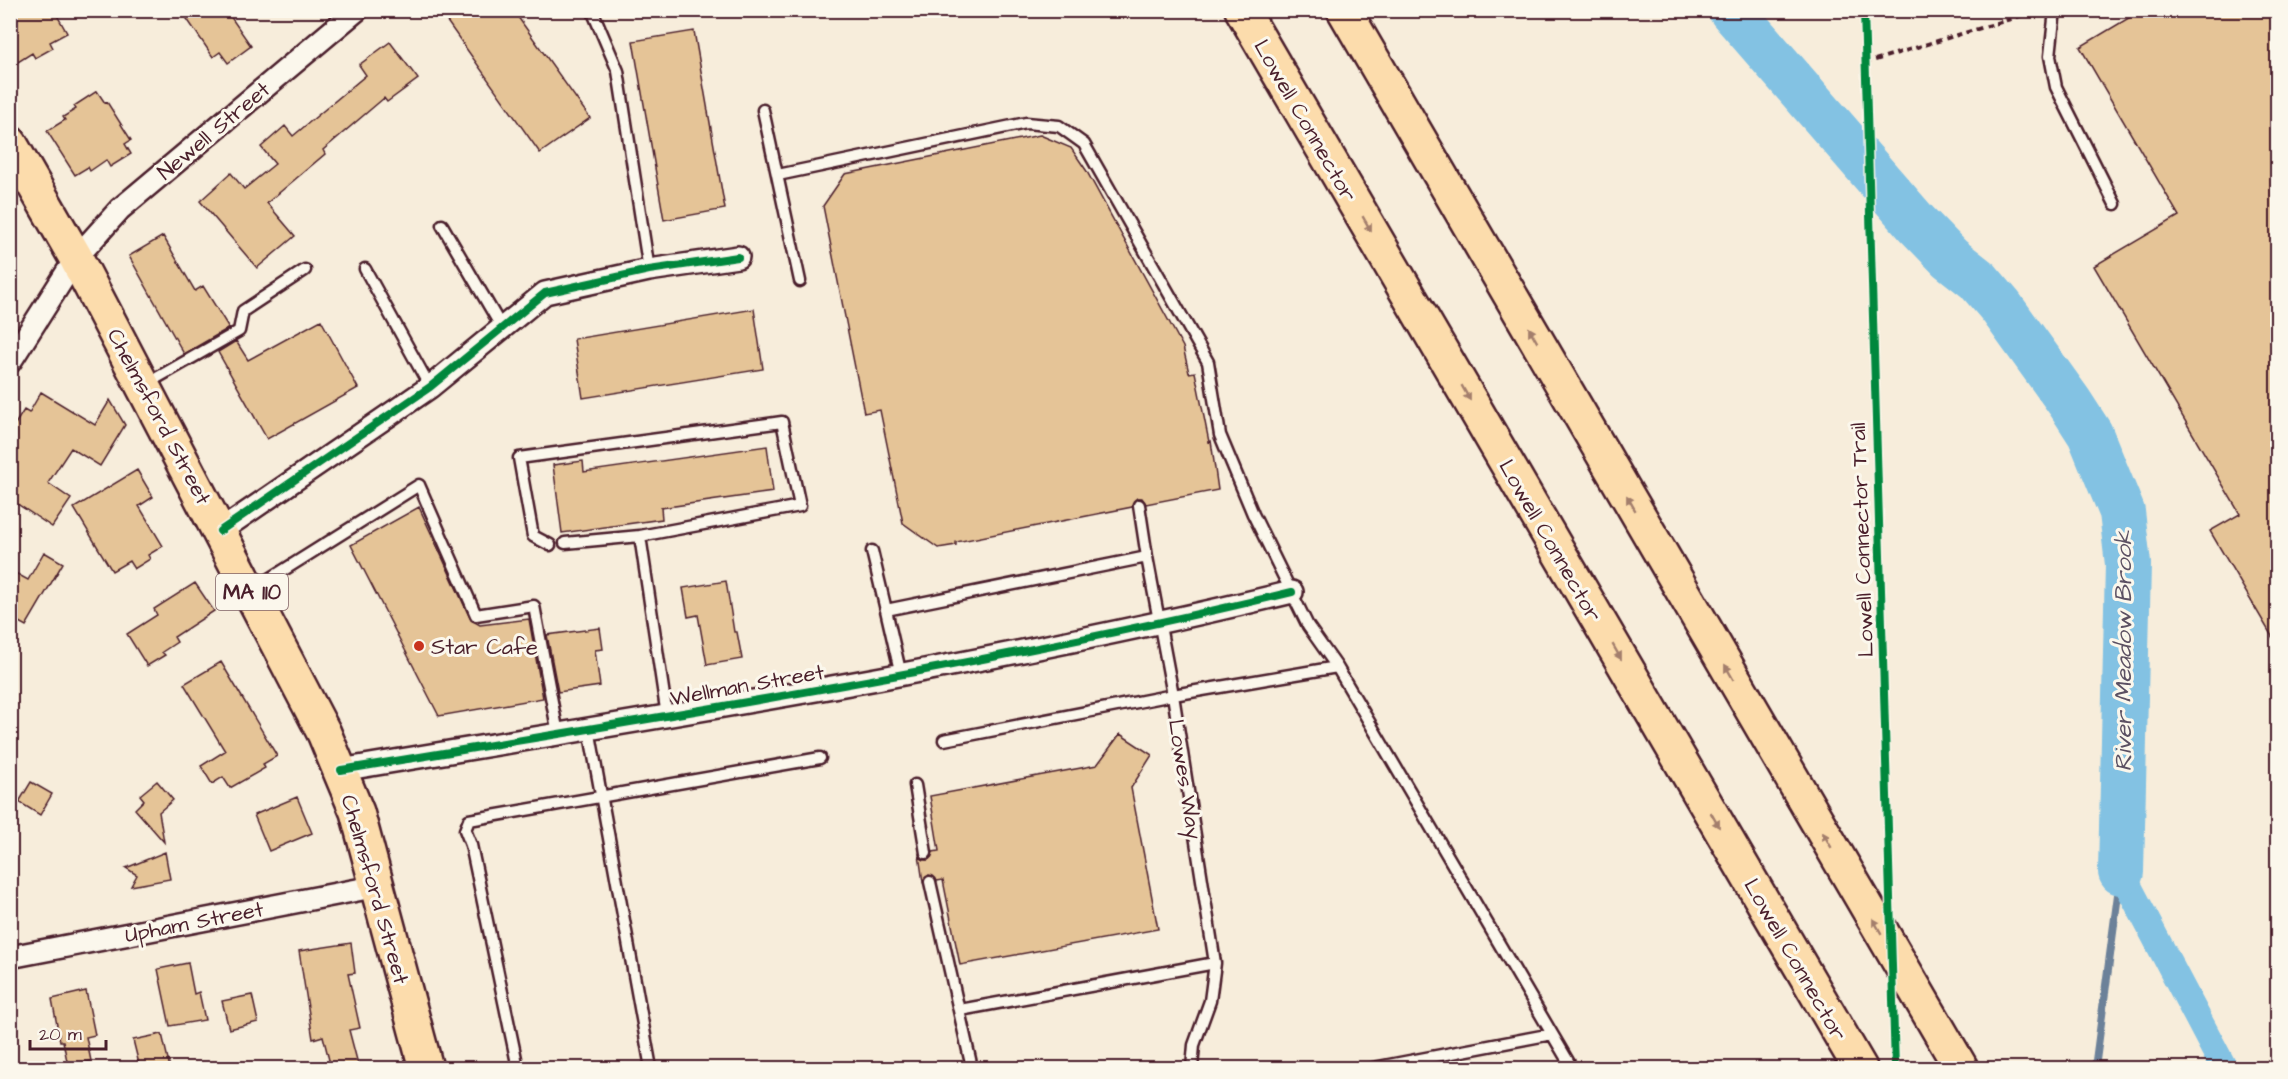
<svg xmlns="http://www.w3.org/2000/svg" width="2288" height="1079" viewBox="0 0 2288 1079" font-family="'Architects Daughter',sans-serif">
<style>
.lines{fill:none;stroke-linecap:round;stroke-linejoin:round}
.stream{stroke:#6c8199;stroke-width:8}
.canal{stroke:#83c2e3;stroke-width:27}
.river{stroke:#83c2e3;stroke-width:46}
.building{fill:#e5c497;stroke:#4a1f2b;stroke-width:1.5}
.lane-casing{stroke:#4a1f2b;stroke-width:15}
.street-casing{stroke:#4a1f2b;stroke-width:26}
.primary-casing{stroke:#4a1f2b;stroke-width:38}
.highway-casing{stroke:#4a1f2b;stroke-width:38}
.path{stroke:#4a1f2b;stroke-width:4;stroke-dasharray:6 4.5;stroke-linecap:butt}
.lane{stroke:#fbf7ec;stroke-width:10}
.street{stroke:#fbf7ec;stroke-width:21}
.primary{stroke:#fcdcac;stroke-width:33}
.highway{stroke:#fcdcac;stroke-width:33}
.cycleway-casing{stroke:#fbf7ec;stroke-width:11}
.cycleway{stroke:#00873e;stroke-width:8}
.oneway{fill:#a37e6c}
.poi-dot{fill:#c8321e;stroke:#fbf7ec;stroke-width:2}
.labels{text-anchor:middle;stroke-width:6;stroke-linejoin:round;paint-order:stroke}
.shield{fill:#fbf7ec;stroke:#7f6065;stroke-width:1.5}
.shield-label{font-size:21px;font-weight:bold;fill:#4a1f2b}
.street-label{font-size:22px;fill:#4a1f2b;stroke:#fbf7ec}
.poi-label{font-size:22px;fill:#4a1f2b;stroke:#fbf7ec;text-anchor:start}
.water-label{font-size:24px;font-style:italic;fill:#5b5062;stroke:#fbf7ec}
</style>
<rect width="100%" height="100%" fill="#f7eddb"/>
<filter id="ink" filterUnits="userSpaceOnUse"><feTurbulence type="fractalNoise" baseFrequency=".0167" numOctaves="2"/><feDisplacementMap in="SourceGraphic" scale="12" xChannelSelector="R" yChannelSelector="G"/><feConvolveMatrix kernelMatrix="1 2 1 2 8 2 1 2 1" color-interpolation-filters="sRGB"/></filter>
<g filter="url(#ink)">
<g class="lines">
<path class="stream" d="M 2095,1068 L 2121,872"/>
<path class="canal" d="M 2121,872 L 2224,1068"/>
<path class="river" d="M 1731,10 L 1917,224 L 1950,258 L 1978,280 L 2001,307 L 2070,403 L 2090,434 L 2122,512 L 2128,564 L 2121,872"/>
</g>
<path class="building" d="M 10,10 L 54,10 L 67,33 L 50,42 L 53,48 L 35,58 L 32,53 L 18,62 L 10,49 Z
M 181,10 L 226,10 L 251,46 L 228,63 L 220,52 L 213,57 Z
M 439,10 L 513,10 L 590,118 L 540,153 Z
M 2142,10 L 2277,10 L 2277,645 L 2210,531 L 2240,514 L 2094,266 L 2179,216 L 2080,47 Z
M 694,31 L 725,209 L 664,220 L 633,41 Z
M 390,42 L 418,79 L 387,102 L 384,98 L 323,150 L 325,154 L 267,203 L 295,236 L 257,268 L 200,201 L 231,173 L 244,189 L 275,164 L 261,147 L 285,126 L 293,136 L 366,75 L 359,65 Z
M 97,91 L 105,103 L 107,102 L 131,140 L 125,144 L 131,154 L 110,167 L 106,160 L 90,171 L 88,167 L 75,175 L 47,131 L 65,120 L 63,117 L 76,109 L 74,106 Z
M 1040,135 L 1071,148 L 1086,170 L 1183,347 L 1189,373 L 1195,372 L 1209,442 L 1211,441 L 1218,490 L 1146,504 L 1142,498 L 1137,498 L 1132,507 L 956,542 L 956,545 L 938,548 L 903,523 L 880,410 L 864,413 L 823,206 L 845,174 Z
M 163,236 L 195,291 L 203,286 L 229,328 L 184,354 L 129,256 Z
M 754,309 L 763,369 L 583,398 L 574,339 Z
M 321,320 L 358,388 L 267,439 L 218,352 L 236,341 L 248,360 Z
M 41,392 L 95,425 L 110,400 L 125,425 L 100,466 L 71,448 L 48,483 L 71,499 L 52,527 L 10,499 L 10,432 L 24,410 L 29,413 Z
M 767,446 L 773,492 L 661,508 L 662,519 L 562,533 L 553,465 L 583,461 L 584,472 Z
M 137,470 L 153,497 L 139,506 L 163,546 L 148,555 L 150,559 L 134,569 L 129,561 L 112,571 L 74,508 Z
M 419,507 L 471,620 L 480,625 L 529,619 L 543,698 L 439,716 L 351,545 Z
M 44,552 L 63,563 L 26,626 L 10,617 L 10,570 L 28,580 Z
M 726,581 L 734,632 L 737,632 L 742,659 L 707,665 L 698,615 L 688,617 L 683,588 Z
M 195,583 L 214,611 L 174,637 L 177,642 L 162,652 L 165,655 L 147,666 L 127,634 L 157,615 L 154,609 Z
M 600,628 L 603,649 L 595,650 L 600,686 L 558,692 L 547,635 Z
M 221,662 L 277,756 L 263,764 L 265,768 L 230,788 L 223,777 L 212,784 L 201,766 L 225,751 L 184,684 Z
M 1120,734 L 1152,755 L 1131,788 L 1158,929 L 960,965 L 943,880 L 937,881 L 929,875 L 923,882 L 919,855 L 923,860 L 928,860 L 933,852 L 939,851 L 930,796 L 1097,765 Z
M 157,781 L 173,800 L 159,812 L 164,842 L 135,809 L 144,800 L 140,795 Z
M 31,782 L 52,794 L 40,815 L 19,802 Z
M 297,797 L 312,833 L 269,851 L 254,815 Z
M 165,852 L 170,879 L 131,886 L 137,875 L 126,868 Z
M 351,943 L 355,973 L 348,974 L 360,1028 L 349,1030 L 359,1068 L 331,1068 L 323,1036 L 313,1039 L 299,951 Z
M 188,963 L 194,994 L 199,992 L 205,1020 L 170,1026 L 158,969 Z
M 86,991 L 95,1035 L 86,1037 L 91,1061 L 68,1066 L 63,1041 L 60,1041 L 52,999 Z
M 252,995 L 258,1022 L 229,1029 L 222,1001 Z
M 162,1034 L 170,1068 L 140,1068 L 133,1040 Z"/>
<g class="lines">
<g class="lane-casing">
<path id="lane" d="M 592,10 L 618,71 L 649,270
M 2055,10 L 2050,56 L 2056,87 L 2115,204
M 763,110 L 800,281
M 778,175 L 1026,123 L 1059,126 L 1084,144 L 1208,362 L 1220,435 L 1253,514 L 1308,626 L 1337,667 L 1572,1068
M 442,225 L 502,328
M 365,269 L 430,387
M 146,384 L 239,331 L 243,311 L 305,270
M 1139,505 L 1147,557
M 565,543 L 640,536
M 550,545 L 533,536 L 519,458 L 782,422 L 800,506 L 640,536 L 667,716
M 872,551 L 886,610
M 252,590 L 419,485 L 476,615 L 534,606 L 558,734
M 901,675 L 886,610 L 1147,557 L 1173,695 L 1215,963 L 1210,1001 L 1194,1045 L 1192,1068
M 589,729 L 651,1068
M 944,740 L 1173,695 L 1337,667
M 915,785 L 926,853
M 930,882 L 972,1068
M 960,1010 L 1215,963
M 518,1068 L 471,845 L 465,830 L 469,820 L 820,758
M 1373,1068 L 1552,1034"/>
</g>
<g class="street-casing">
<path id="street" d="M 10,362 L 76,258 L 120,209 L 357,10
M 220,531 L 430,387 L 545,293 L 649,270 L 738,257
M 341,770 C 659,717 978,668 1292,592
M 10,957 L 378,886"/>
</g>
<g class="primary-casing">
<path id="primary" d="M 10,143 L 76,258 L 324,733 L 357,812 L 426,1068"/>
</g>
<g class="highway-casing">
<path id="highway" d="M 1242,10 L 1860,1068
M 1344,10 L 1961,1068"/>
</g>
<path class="path" d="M 1865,63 L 2037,11"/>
<use href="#lane" class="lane"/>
<use href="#street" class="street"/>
<use href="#primary" class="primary"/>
<use href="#highway" class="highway"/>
<g class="cycleway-casing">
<path id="cycleway" d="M 1864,10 L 1895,1068
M 220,531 L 430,387 L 545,293 L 649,270 L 738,257
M 341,770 C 659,717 978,668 1292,592"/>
</g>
<use href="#cycleway" class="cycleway"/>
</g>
<defs><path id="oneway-solid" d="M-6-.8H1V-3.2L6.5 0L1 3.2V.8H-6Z" transform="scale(1.5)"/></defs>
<g class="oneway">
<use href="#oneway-solid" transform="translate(1367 224) rotate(60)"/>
<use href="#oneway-solid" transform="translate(1533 335) rotate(-120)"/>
<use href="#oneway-solid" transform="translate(1466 393) rotate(60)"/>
<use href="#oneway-solid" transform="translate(1631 503) rotate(-120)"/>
<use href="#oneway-solid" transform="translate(1617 652) rotate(60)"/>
<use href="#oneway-solid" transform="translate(1729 672) rotate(-120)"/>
<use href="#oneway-solid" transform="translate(1715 820) rotate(60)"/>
<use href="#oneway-solid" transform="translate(1827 840) rotate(-120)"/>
<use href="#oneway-solid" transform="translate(1877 926) rotate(-120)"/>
</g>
</g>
<circle class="poi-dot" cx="419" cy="646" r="6"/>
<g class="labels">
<rect class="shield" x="216" y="574" width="72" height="36" rx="4.5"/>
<g class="shield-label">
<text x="252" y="599">MA 110</text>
</g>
<g class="street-label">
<text transform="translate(1306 120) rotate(60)" y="8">Lowell Connector</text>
<text transform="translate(213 130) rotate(-40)" y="8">Newell Street</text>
<text transform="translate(160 416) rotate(62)" y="8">Chelmsford Street</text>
<text transform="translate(1551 540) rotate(60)" y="8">Lowell Connector</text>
<text transform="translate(1861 540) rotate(-92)" y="8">Lowell Connector Trail</text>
<text transform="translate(747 684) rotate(-10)" y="8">Wellman Street</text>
<text transform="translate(1186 779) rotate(81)" y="8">Lowes Way</text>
<text transform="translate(376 889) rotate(74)" y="8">Chelmsford Street</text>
<text transform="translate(194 921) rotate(-11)" y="8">Upham Street</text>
<text transform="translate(1796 959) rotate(60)" y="8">Lowell Connector</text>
</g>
<g class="poi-label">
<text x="431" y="654">Star Cafe</text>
</g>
<g class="water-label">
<text transform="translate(2123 651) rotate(-90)" y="8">River Meadow Brook</text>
</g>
</g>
<rect width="2288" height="1079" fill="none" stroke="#fbf7ec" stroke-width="36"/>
<rect x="18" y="18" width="2252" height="1043" fill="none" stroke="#4a1f2b" stroke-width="2" filter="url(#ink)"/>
<path d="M30 1040v9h76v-9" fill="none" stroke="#4a1f2b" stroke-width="3"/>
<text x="39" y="1040" font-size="18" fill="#4a1f2b" stroke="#fbf7ec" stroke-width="4.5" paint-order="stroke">20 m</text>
</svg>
